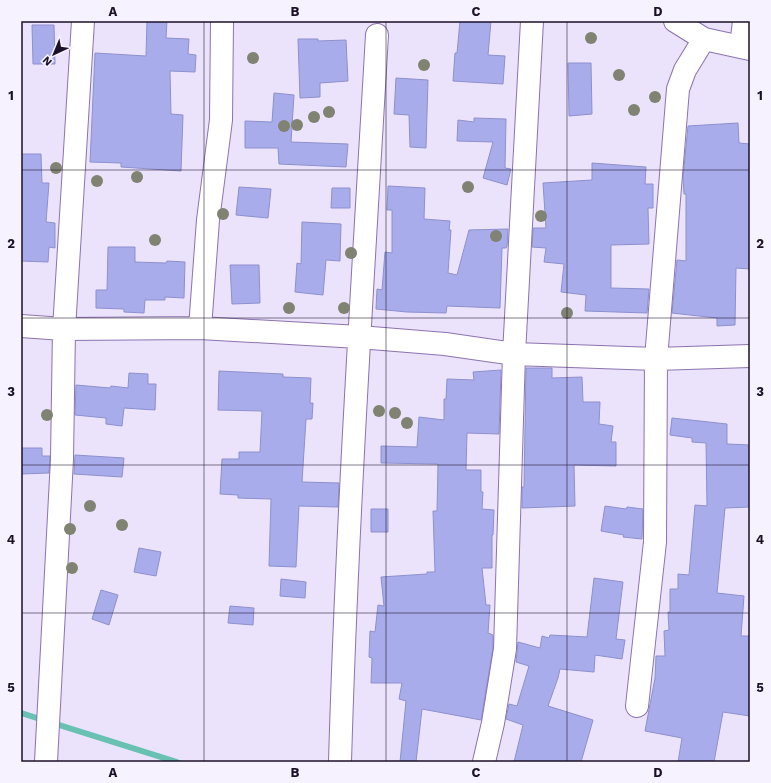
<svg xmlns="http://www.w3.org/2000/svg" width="771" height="783" viewBox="0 0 771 783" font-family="'Work Sans',sans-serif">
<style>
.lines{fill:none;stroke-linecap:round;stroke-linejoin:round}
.stream{stroke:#69c1b3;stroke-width:6}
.building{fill:#a9aceb;stroke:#8e90cd}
.minor-casing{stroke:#8b73ae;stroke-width:24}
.minor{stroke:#fff;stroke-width:22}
.tree{fill:#808272}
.grid{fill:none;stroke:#1b1128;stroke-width:1;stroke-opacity:0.55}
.neatline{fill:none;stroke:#1b1128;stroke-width:1.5}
.grid-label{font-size:13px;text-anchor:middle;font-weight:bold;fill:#1b1128}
</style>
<rect width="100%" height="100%" fill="#ebe2fc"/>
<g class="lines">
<path class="stream" d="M 21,713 L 177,762"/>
</g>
<path class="building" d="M 147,21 L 167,21 L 166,38 L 189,39 L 188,54 L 196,55 L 195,72 L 170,71 L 171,114 L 183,115 L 181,171 L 121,167 L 121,163 L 90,162 L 95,53 L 146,56 Z
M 460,21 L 491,21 L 488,55 L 505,56 L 503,84 L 453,81 L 455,53 L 457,53 Z
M 32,25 L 54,25 L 55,64 L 33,64 Z
M 298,39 L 318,39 L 318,41 L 346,40 L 348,81 L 320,83 L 320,97 L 300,98 Z
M 568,63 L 591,63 L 592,114 L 569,116 Z
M 396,78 L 428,80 L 426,148 L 410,147 L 409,115 L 394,114 Z
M 274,93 L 294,95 L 291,142 L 348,144 L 346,167 L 279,164 L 278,148 L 245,148 L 245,121 L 272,122 Z
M 474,118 L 506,119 L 505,168 L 511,169 L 507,185 L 483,178 L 493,142 L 457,141 L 458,120 L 474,122 Z
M 738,123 L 739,143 L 750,144 L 750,269 L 736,268 L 735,325 L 717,326 L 717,318 L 672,313 L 677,260 L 686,261 L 686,194 L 684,194 L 683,178 L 688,126 Z
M 21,154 L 41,154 L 42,183 L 49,183 L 46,222 L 55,223 L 55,248 L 49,247 L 48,262 L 21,261 Z
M 592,163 L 646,167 L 645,184 L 653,184 L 653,208 L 648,208 L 649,244 L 611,245 L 611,288 L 649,289 L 647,313 L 585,311 L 586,295 L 561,292 L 564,264 L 544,262 L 546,248 L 532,247 L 533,228 L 546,228 L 543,183 L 592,180 Z
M 388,186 L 425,188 L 424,219 L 450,221 L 449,230 L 451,230 L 448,273 L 457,275 L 469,230 L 508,229 L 507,246 L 506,248 L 502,248 L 500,308 L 447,306 L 446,313 L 407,312 L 376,309 L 377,289 L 382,290 L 385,252 L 392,253 L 392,210 L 387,210 Z
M 239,187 L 271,189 L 268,218 L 236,215 Z
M 332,188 L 350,188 L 350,208 L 331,208 Z
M 302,222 L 341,224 L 340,261 L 326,260 L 323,295 L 295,292 L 297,263 L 301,264 Z
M 108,247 L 135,247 L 135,262 L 166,263 L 167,261 L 185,262 L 184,298 L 165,297 L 165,300 L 145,300 L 144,313 L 124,312 L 124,309 L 96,308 L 96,290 L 107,290 Z
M 230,265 L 259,265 L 260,303 L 232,304 Z
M 526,368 L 552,368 L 552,378 L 582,377 L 583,402 L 600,402 L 599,424 L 613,426 L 611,442 L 616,442 L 616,466 L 574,465 L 575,506 L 522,508 L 522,487 L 524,487 Z
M 501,370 L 499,434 L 467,433 L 466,470 L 481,470 L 481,492 L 483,492 L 482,509 L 494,510 L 493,535 L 492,535 L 492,568 L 482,568 L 486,605 L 490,605 L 488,633 L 493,635 L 493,648 L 481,720 L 422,709 L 416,762 L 400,762 L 406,701 L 399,699 L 402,683 L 371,683 L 372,658 L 369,657 L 370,631 L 375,632 L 378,605 L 384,606 L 381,577 L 427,574 L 427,572 L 435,572 L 433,511 L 437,511 L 438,464 L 381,463 L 381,446 L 417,447 L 419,417 L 444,420 L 444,399 L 446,399 L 447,379 L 474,380 L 473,372 Z
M 219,371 L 283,374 L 283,377 L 311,378 L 310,403 L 313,403 L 312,419 L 306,419 L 302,482 L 339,483 L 338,507 L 299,506 L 296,567 L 269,566 L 271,499 L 238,498 L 238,495 L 220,494 L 222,459 L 239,459 L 239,452 L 260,452 L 262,411 L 218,410 Z
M 129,373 L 148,374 L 148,384 L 156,384 L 155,410 L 124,408 L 122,426 L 106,424 L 106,418 L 75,415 L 76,385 L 110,388 L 111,386 L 128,388 Z
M 672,418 L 727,424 L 727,444 L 750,445 L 750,507 L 725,508 L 717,593 L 744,596 L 741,636 L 750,636 L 750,716 L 723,712 L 714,762 L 678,762 L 682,738 L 645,731 L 655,678 L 656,656 L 665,656 L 664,631 L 669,630 L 668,612 L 670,612 L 670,589 L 678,589 L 678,574 L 689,575 L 695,505 L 707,506 L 706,443 L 692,442 L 692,438 L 670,435 Z
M 21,448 L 42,448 L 42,456 L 50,456 L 49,473 L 21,474 Z
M 75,455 L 124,458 L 122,477 L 74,474 Z
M 605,506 L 626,509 L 627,507 L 643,509 L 642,539 L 623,537 L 624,535 L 601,531 Z
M 371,509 L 388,509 L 388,532 L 371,532 Z
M 139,548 L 161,552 L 156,576 L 134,572 Z
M 594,578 L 623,582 L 616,639 L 625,640 L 622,659 L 595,655 L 594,672 L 560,669 L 558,678 L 548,706 L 593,720 L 581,762 L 514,762 L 523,725 L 506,719 L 509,704 L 517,706 L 529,666 L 516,662 L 518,642 L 540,648 L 542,636 L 549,638 L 550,635 L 587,637 Z
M 281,579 L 306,582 L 305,598 L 280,596 Z
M 101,590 L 118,595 L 109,625 L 92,619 Z
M 230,606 L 254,608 L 253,625 L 228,623 Z"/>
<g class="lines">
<g class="minor-casing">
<path id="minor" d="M 675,21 L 704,39 L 750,49
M 741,47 L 744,21
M 21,326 L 64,329 L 200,328 L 359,337 L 445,344 L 514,354 L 656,359 L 750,356
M 200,328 L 208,220 L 221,120 L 222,21
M 637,706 L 655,542 L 656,359 L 678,89 L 685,70 L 704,39
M 46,762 L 62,459 L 64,329 L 83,21
M 340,762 C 347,519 363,277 377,35
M 484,762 L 493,723 L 505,649 L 514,354 L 532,21"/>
</g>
<use href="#minor" class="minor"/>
</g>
<g class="tree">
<circle cx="591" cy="38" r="6"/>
<circle cx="253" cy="58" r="6"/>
<circle cx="424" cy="65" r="6"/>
<circle cx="619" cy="75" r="6"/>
<circle cx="655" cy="97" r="6"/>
<circle cx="634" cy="110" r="6"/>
<circle cx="329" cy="112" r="6"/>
<circle cx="314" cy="117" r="6"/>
<circle cx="297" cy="125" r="6"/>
<circle cx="284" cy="126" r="6"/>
<circle cx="56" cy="168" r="6"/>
<circle cx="137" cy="177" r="6"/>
<circle cx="97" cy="181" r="6"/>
<circle cx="468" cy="187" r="6"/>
<circle cx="223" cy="214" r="6"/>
<circle cx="541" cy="216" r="6"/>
<circle cx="496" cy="236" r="6"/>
<circle cx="155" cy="240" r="6"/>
<circle cx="351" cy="253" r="6"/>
<circle cx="289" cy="308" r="6"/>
<circle cx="344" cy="308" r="6"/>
<circle cx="567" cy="313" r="6"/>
<circle cx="379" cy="411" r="6"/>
<circle cx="395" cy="413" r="6"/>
<circle cx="47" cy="415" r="6"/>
<circle cx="407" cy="423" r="6"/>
<circle cx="90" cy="506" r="6"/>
<circle cx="122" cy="525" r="6"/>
<circle cx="70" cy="529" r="6"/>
<circle cx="72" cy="568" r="6"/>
</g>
<path class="grid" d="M 204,21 L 204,762M 386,21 L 386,762M 567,21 L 567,762M 21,170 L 750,170M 21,318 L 750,318M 21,465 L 750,465M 21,613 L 750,613"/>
<rect width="771" height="783" fill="none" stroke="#f6f2ff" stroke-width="44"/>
<g transform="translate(54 54) rotate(224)" stroke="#f6f2ff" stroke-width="3" paint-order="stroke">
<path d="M0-3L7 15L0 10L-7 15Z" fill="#1b1128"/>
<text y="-6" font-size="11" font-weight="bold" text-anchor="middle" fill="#1b1128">N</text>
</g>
<rect x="22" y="22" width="727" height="739" class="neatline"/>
<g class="grid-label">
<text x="113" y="16">A</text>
<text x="295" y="16">B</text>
<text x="476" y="16">C</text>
<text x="658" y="16">D</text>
<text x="11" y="100">1</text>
<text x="760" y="100">1</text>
<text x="11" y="248">2</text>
<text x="760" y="248">2</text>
<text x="11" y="396">3</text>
<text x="760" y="396">3</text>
<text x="11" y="544">4</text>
<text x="760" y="544">4</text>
<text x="11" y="692">5</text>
<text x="760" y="692">5</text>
<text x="113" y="777">A</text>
<text x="295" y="777">B</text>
<text x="476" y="777">C</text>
<text x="658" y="777">D</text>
</g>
</svg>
